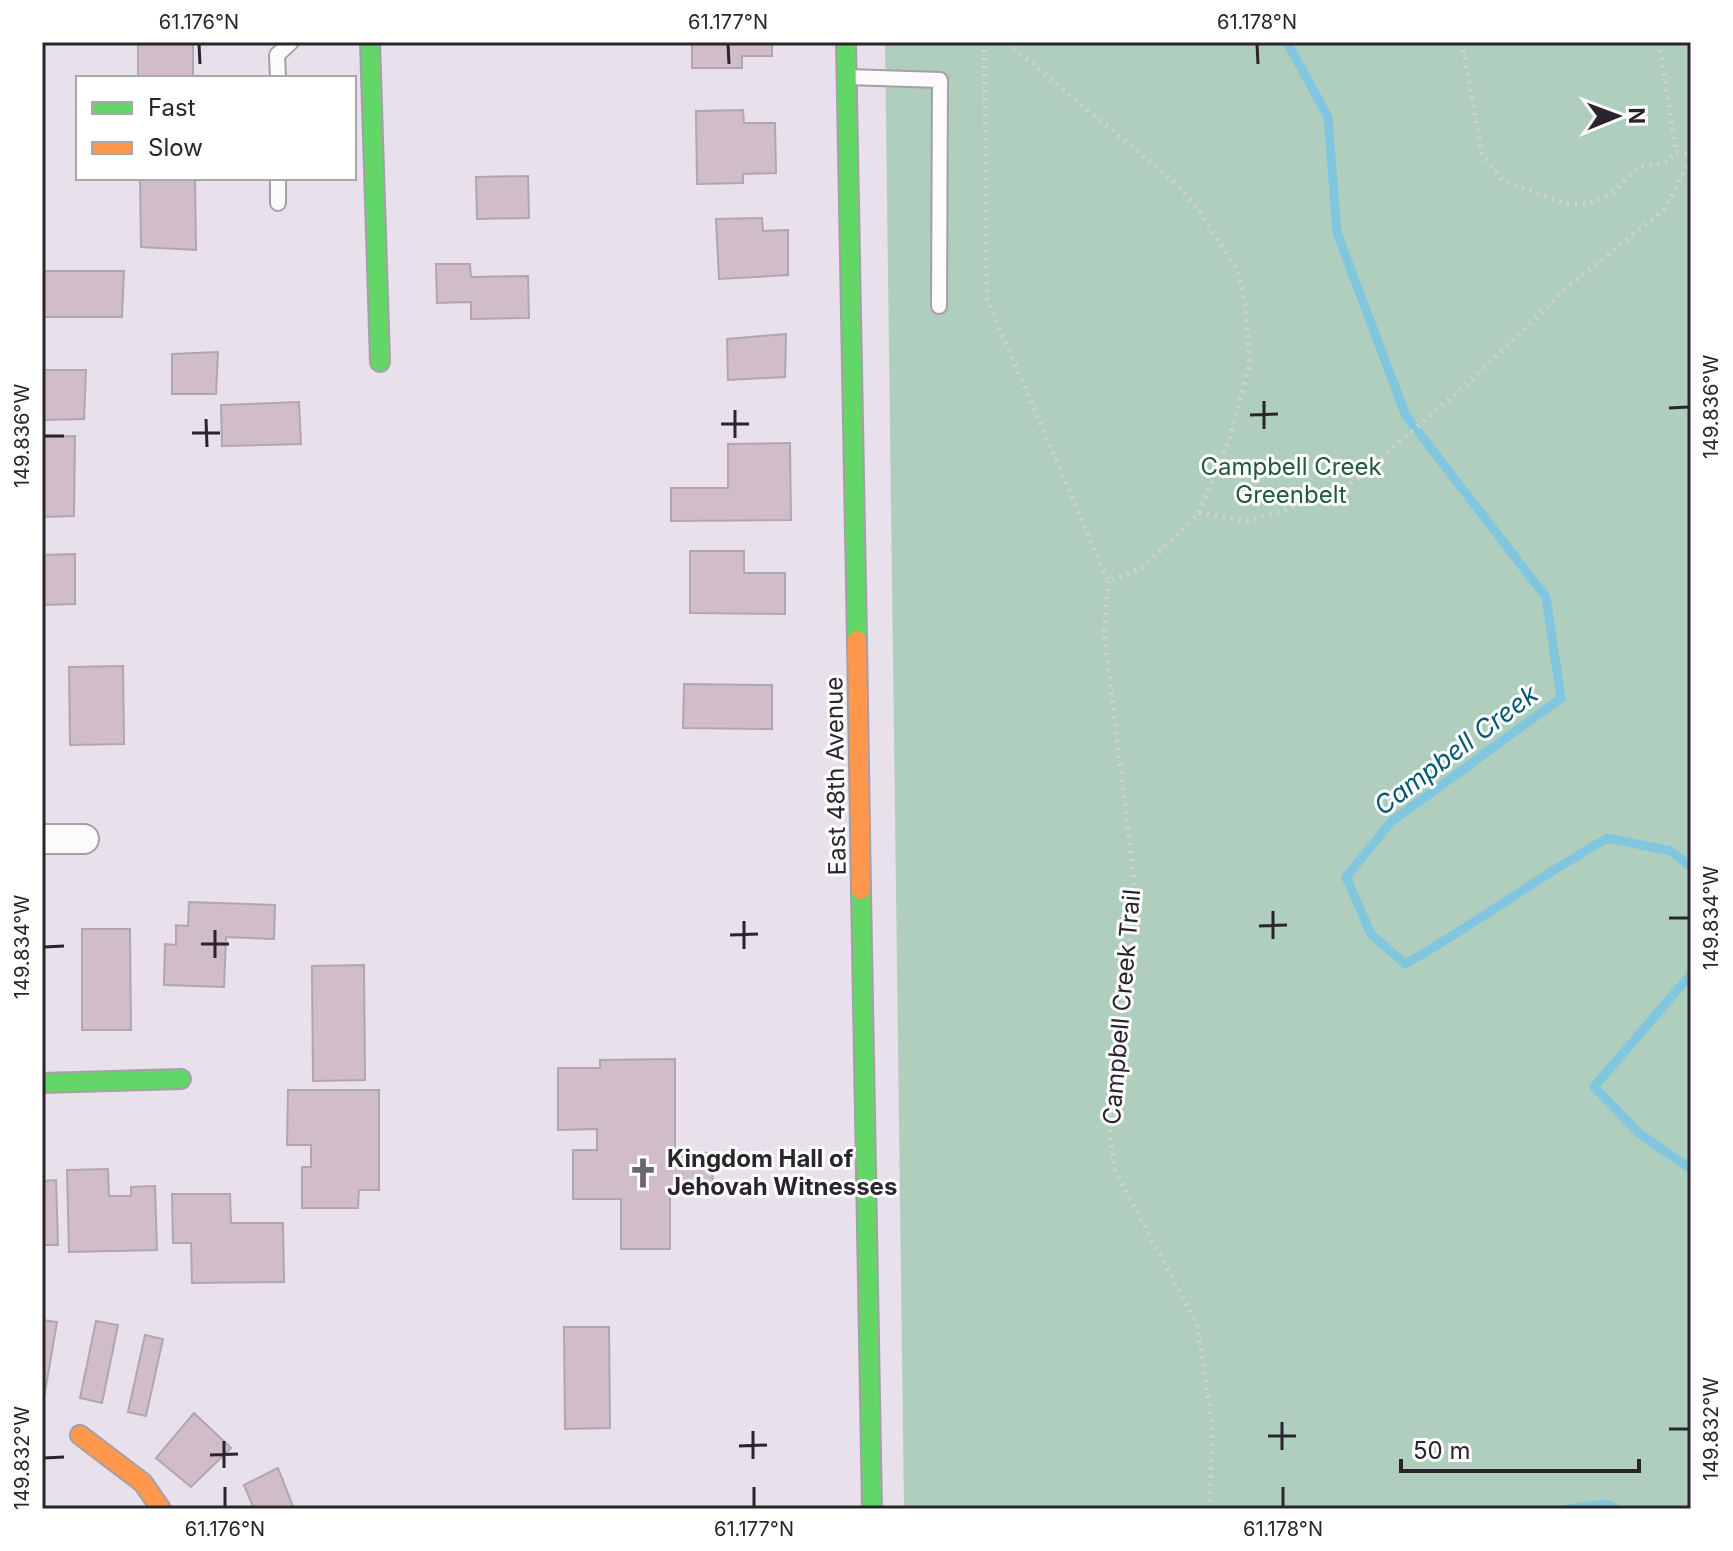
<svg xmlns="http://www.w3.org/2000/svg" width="1733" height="1551" viewBox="0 0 1733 1551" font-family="Inter,sans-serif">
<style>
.green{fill:#afcebe}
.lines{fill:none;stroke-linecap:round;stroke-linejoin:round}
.stream{stroke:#80c6df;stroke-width:9}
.building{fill:#d0bdc9;stroke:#b0a7ae;stroke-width:2}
.lane-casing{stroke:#a59fa7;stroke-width:18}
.street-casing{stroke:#a59fa7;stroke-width:32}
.fast-casing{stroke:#a59fa7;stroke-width:22}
.slow-casing{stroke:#a59fa7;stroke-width:22}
.path{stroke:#d3d1d4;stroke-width:5;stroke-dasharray:2 6;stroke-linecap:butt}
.lane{stroke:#fcfafc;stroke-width:14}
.street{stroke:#fcfafc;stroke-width:28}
.fast{stroke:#63d668;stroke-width:18}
.slow{stroke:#ff974d;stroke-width:18}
.ticks{fill:none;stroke:#2a242c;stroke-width:3}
.labels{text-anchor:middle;stroke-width:6;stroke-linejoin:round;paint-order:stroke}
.park-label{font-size:24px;fill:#1f5a3b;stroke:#fff}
.street-label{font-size:24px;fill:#2a242c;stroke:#fff}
.poi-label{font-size:24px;font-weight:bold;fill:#2a242c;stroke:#fff;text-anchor:start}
.water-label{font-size:26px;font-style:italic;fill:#005b71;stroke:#fff}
.neatline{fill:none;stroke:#2a242c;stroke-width:3}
.ticks-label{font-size:20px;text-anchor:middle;fill:#2a242c}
</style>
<rect width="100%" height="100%" fill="#e8e0eb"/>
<path class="green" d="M 885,42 L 1691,42 L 1691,1509 L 904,1509 Z"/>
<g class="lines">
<path class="stream" d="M 1287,42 L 1328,117 L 1337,233 L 1406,416 L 1546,597 L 1561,698 L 1391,822 L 1346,877 L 1371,934 L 1405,964 C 1475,925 1537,877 1608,838 L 1671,851 L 1691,867
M 1691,974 L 1594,1087 L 1640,1134 L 1691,1169
M 1567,1509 L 1607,1504 L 1617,1509"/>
</g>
<path class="building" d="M 138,42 L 193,42 L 193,78 L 138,78 Z
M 692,42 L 772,42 L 772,56 L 742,56 L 742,68 L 692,68 Z
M 743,110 L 744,123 L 775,123 L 776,173 L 743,174 L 743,183 L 697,184 L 696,111 Z
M 528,176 L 529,218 L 477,219 L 476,177 Z
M 140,178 L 195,178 L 196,250 L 141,247 Z
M 762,218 L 763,231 L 788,230 L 788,275 L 719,279 L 716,219 Z
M 436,264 L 470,264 L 471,277 L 528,276 L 529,318 L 471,319 L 471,302 L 437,303 Z
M 42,271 L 124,271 L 122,317 L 42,317 Z
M 786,334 L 785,377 L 728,380 L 727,339 Z
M 218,352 L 216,394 L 172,394 L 172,354 Z
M 42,370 L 86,370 L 84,419 L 42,420 Z
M 299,402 L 301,444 L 222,446 L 221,405 Z
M 75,436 L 74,516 L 42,517 L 42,437 Z
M 790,443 L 791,520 L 671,521 L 671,488 L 728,488 L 728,444 Z
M 690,551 L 744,551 L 744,573 L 785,573 L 785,614 L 690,613 Z
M 75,554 L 75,604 L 42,605 L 42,555 Z
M 123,666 L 124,744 L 70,745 L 69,667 Z
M 684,684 L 772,685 L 772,729 L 683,728 Z
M 189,902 L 275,905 L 274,939 L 226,937 L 224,987 L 164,985 L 165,944 L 176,945 L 176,925 L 188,926 Z
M 82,929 L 130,929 L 131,1030 L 82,1030 Z
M 364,965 L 365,1080 L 313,1081 L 312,966 Z
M 675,1059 L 675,1154 L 712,1153 L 713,1192 L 670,1192 L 670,1249 L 621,1249 L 621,1199 L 573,1199 L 573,1150 L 597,1150 L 597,1129 L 558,1130 L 558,1068 L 600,1068 L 600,1060 Z
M 288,1090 L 379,1090 L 379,1190 L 359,1190 L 358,1208 L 302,1208 L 302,1167 L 311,1167 L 311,1145 L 287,1145 Z
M 108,1169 L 109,1196 L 131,1196 L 131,1187 L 155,1186 L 157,1250 L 69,1252 L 67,1170 Z
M 56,1180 L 58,1245 L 42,1245 L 42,1181 Z
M 172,1194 L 230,1194 L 231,1223 L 283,1223 L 284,1282 L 192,1283 L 191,1243 L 173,1243 Z
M 42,1320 L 57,1322 L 44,1398 L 42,1398 Z
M 96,1321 L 118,1325 L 102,1403 L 80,1398 Z
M 564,1327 L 609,1327 L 610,1428 L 565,1429 Z
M 145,1335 L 163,1339 L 146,1416 L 128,1412 Z
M 194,1413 L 231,1448 L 191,1487 L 156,1458 Z
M 278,1468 L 294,1509 L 254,1509 L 244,1485 Z"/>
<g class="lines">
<g class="lane-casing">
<path id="lane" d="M 847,77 L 940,80 L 939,306
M 278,78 L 277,55 L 291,42
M 278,178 L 278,203"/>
</g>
<g class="street-casing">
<path id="street" d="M 42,839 L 84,839"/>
</g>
<g class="fast-casing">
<path id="fast" d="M 370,42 L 380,362
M 846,42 L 857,640
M 861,890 L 872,1509
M 42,1083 L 181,1079"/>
</g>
<g class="slow-casing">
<path id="slow" d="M 857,640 L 861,890
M 80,1435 L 143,1483 L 161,1509"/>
</g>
<path class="path" d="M 984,42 L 987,299 L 1108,581 L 1144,567 L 1199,513 L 1230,437 L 1250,363 L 1245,303 L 1237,269 L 1197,208 L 1172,180 L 1006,42
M 1462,42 L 1482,154 L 1502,180 L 1564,204 L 1589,204 L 1614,192 L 1638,167 L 1668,162 L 1676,152
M 1659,42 L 1676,152 L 1691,155
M 1199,513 L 1248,521 L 1339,494 L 1469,382 L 1571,284 L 1664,210 L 1691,159
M 1108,581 L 1104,632 L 1135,888 L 1110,1132 L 1114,1169 L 1197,1324 L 1212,1424 L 1210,1509"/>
<use href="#lane" class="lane"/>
<use href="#street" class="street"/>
<use href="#fast" class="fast"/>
<use href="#slow" class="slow"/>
</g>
<path class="ticks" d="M 199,44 L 200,64M 728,44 L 729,64M 1257,44 L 1258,64M 1264,401 L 1264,429M 1669,408 L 1689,407M 735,410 L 735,438M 1250,415 L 1278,414M 206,419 L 207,447M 721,424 L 749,424M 192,433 L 220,433M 44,436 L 64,436M 1273,911 L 1273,939M 1669,918 L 1689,918M 744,921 L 744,949M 1259,926 L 1287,925M 215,930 L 215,958M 730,935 L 758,934M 201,944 L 229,944M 44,947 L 64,946M 1282,1422 L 1282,1450M 1669,1429 L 1689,1429M 753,1431 L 753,1459M 1268,1436 L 1296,1436M 224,1441 L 224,1468M 739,1446 L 767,1445M 210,1455 L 238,1454M 44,1458 L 64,1457M 225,1487 L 225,1507M 754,1487 L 754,1507M 1283,1487 L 1283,1507"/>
<defs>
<g id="church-bare" transform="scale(2.4)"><path d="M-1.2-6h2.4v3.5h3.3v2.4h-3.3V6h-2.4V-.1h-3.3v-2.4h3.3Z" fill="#6c666f" stroke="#fff" stroke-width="2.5" paint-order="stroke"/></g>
</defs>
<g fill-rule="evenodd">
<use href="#church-bare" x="643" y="1173"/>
</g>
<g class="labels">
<g class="park-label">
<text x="1291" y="475">Campbell Creek<tspan x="1291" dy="28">Greenbelt</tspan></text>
</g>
<g class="street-label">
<text transform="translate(836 776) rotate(-91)" y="8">East 48th Avenue</text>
<text transform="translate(1122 1007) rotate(-85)" y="8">Campbell Creek Trail</text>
</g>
<g class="poi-label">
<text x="667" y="1167">Kingdom Hall of<tspan x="667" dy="28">Jehovah Witnesses</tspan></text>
</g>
<g class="water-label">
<text transform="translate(1456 750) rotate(-37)" y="9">Campbell Creek</text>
</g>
</g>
<rect width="1733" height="1551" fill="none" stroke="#ffffff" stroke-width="88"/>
<rect x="76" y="76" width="280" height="104" fill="#ffffff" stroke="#aaa7ab" stroke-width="2"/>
<rect x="92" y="102" width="40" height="12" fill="#63d668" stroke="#aaa7ab" stroke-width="2"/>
<text x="148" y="116" font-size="24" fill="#2a242c">Fast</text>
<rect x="92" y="142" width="40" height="12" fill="#ff974d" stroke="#aaa7ab" stroke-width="2"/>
<text x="148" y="156" font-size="24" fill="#2a242c">Slow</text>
<g transform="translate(1617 116) rotate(89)" stroke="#ffffff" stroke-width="6" paint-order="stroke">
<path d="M0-6L14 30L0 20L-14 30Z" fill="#2a242c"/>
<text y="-12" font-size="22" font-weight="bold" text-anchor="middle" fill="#2a242c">N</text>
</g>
<path d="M1401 1459v12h238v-12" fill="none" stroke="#2a242c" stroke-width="4"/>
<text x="1413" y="1459" font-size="24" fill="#2a242c" stroke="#ffffff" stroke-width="6" paint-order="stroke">50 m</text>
<rect x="44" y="44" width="1645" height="1463" class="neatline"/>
<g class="ticks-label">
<text x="199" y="29">61.176°N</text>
<text x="728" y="29">61.177°N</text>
<text x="1257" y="29">61.178°N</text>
<text transform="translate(1711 407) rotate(-90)" y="7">149.836°W</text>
<text transform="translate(22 436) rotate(-90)" y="7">149.836°W</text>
<text transform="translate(1711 918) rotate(-90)" y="7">149.834°W</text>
<text transform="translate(22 947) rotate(-90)" y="7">149.834°W</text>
<text transform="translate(1711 1429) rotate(-90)" y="7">149.832°W</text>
<text transform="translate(22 1458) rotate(-90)" y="7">149.832°W</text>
<text x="225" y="1536">61.176°N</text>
<text x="754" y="1536">61.177°N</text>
<text x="1283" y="1536">61.178°N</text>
</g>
</svg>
